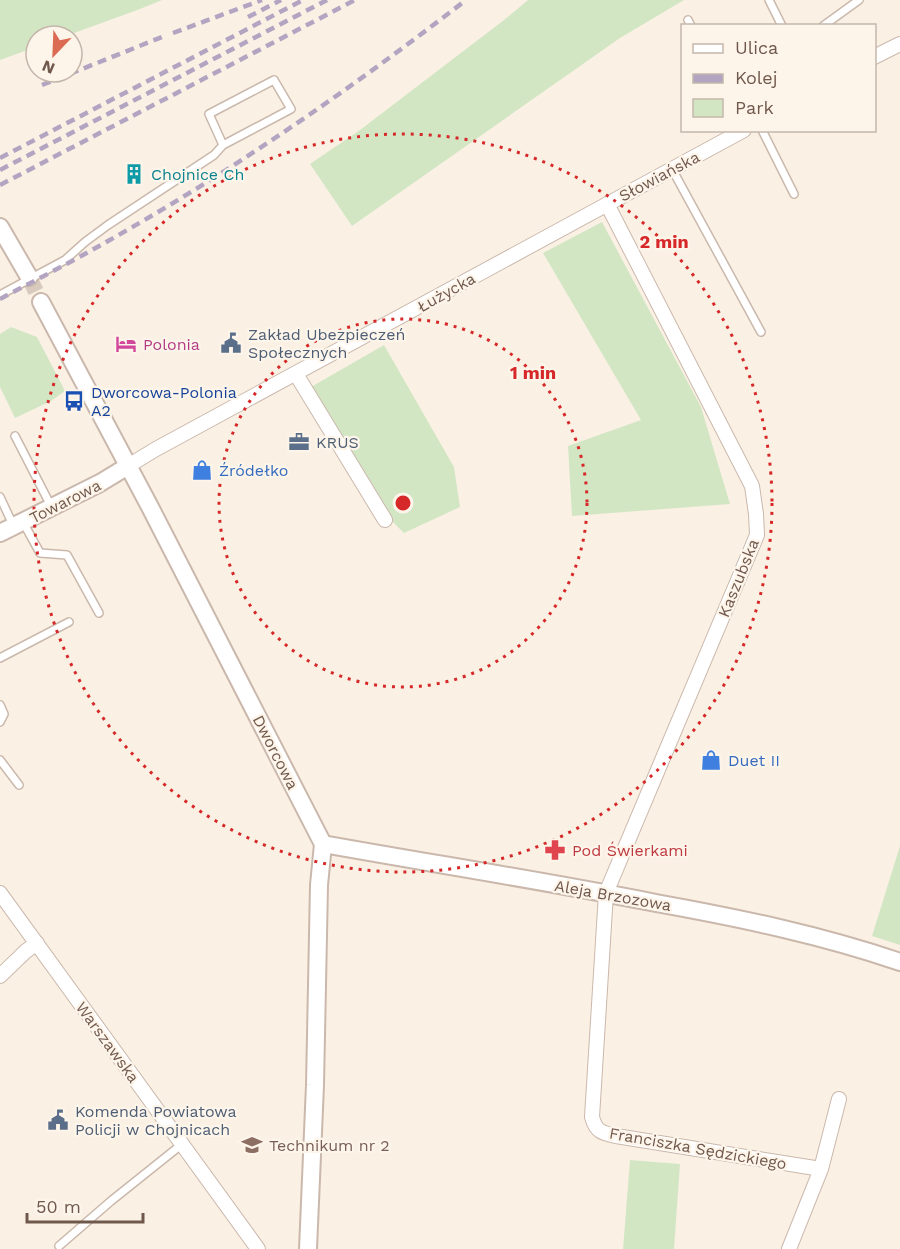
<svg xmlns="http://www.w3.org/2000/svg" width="900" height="1249" viewBox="0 0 900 1249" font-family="'Work Sans',sans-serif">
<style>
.green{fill:#d3e6c4}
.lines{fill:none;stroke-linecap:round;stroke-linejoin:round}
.tertiary-tunnel{stroke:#d8cbbe;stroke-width:16;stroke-dasharray:16 8;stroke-linecap:butt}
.service-casing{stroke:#cbb8ac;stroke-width:10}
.minor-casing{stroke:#cbb8ac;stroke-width:16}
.tertiary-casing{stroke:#cbb8ac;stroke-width:20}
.service{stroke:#fff;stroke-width:7}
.minor{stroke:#fff;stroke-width:14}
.tertiary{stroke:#fff;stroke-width:16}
.rail{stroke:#b3a4c2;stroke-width:4.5;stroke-dasharray:9 6;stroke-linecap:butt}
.ring{fill:none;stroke:#d62828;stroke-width:3;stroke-dasharray:3 6}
.labels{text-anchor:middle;stroke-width:4.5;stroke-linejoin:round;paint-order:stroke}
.culture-label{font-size:16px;fill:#0d838f;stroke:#fdf5ea;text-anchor:start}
.street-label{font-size:16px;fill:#71584c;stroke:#fdf5ea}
.service-label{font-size:16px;fill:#4e5e75;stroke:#fdf5ea;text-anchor:start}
.hotel-label{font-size:16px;fill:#b23c85;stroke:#fdf5ea;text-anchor:start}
.transit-label{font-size:16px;fill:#164399;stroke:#fdf5ea;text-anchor:start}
.shop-label{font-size:16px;fill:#366cbe;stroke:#fdf5ea;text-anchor:start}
.health-label{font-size:16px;fill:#be3a42;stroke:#fdf5ea;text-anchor:start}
.education-label{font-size:16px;fill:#785e54;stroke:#fdf5ea;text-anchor:start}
.centre{fill:#d62828;stroke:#fdf5ea;stroke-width:3}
.ring-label{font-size:18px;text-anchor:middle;font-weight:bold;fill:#d62828;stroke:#fdf5ea;stroke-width:4.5;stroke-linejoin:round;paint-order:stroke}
</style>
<rect width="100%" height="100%" fill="#faf1e4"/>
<path class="green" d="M 0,0 L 162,0 L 140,9 L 66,36 L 36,36 L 36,47 L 0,60 Z
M 528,0 L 684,0 L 620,38 L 352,226 L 310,164 L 360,130 L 504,20 Z
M 602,222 L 701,407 L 730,504 L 572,516 L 568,446 L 641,420 L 543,253 Z
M 11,327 L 37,337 L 65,391 L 51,401 L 15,418 L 0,387 L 0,334 Z
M 384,345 L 454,467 L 460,507 L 404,533 L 392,521 L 311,387 Z
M 900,846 L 900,945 L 872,936 Z
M 630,1160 L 680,1164 L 674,1249 L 623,1249 Z"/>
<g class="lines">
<path class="tertiary-tunnel" d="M 29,277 L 41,302"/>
<g class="service-casing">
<path id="service" d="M 769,0 L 782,26
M 688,20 L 691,26
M 823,26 L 859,0
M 762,130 L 794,194
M 672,169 L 761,332
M 0,295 L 65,260 L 85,242 L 108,225 L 214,155 L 223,145 L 291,109 L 274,80 L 209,114 L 223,145
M 15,436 L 52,508
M 0,497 L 14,527
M 23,522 L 40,553 L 67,555 L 99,613
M 0,658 L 69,622
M 0,705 L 4,714 L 0,722
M 0,760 L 19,785
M 59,1246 L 111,1201 L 181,1145"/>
</g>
<g class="minor-casing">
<path id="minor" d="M 874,57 L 900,44
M 607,204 L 752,486 L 756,514 L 757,535 L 606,893 L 592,1117 C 596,1132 602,1133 616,1136 L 821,1169
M 296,374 L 385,520
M 128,466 L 156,449 L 744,130
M 0,893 L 258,1249
M 0,976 L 26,951 L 37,943
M 789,1249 L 821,1169 L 839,1099"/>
</g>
<g class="tertiary-casing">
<path id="tertiary" d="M 0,227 L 29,277
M 41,302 L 150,507 L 323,844 L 319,885 L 315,1085 L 308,1249
M 0,533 L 100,483 L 128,466
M 323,844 C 434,864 545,881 656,903 C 739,918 821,935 900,962"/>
</g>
<use href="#service" class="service"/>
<use href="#minor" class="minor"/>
<use href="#tertiary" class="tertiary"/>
<path class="rail" d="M 248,17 L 281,0
M 173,33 L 262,0
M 42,85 L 162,37
M 0,158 L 303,0
M 0,170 L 327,0
M 0,185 L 355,0
M 0,299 C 36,280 73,261 108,241 C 234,170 352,88 466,0"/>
</g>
<g class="ring">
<circle cx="403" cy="503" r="184"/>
<circle cx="403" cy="503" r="369"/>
</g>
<defs>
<g id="building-bare" transform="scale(1.62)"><path d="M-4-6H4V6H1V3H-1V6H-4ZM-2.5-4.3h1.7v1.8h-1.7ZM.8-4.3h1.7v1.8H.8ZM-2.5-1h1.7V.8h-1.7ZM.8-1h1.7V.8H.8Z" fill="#0f9aa8" stroke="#fdf5ea" stroke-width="2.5" paint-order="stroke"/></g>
<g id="civic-bare" transform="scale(1.62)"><path d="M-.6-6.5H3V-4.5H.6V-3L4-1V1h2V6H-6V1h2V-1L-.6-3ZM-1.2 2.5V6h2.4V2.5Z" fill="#5c6f8a" stroke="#fdf5ea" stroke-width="2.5" paint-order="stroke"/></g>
<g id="hotel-bare" transform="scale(1.62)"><path d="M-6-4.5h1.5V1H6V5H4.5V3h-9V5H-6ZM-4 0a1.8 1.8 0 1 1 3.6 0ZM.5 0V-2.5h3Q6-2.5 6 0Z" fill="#d1479c" stroke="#fdf5ea" stroke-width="2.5" paint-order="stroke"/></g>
<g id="bus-bare" transform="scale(1.62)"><path d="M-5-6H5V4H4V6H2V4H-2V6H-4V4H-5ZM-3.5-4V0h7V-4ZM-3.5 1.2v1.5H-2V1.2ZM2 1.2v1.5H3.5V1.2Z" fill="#1a4fb4" stroke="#fdf5ea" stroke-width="2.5" paint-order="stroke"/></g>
<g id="office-bare" transform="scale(1.62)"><path d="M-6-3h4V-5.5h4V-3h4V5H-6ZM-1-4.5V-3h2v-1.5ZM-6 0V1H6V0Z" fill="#5c6f8a" stroke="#fdf5ea" stroke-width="2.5" paint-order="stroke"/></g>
<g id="shop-bare" transform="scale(1.62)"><path d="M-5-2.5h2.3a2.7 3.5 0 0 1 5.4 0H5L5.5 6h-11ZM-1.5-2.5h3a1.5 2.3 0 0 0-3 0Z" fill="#3f7fe0" stroke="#fdf5ea" stroke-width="2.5" paint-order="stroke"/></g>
<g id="pharmacy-bare" transform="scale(1.62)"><path d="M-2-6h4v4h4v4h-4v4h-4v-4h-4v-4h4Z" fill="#e0444e" stroke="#fdf5ea" stroke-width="2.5" paint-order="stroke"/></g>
<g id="school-bare" transform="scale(1.62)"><path d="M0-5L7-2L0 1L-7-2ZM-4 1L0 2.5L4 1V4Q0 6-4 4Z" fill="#8d6e63" stroke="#fdf5ea" stroke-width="2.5" paint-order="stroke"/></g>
</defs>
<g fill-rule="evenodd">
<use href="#building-bare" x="134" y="174"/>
<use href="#civic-bare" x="231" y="343"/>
<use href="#hotel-bare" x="126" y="344"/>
<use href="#bus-bare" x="74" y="401"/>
<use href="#office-bare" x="299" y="442"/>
<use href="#shop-bare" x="202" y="470"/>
<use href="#shop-bare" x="711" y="760"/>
<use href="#pharmacy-bare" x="555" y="850"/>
<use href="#civic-bare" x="58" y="1120"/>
<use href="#school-bare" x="252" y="1145"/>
</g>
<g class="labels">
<g class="culture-label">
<text x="151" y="180">Chojnice Ch</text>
</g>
<g class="street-label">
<text transform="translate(659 176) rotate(-28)" y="6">Słowiańska</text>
<text transform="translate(446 292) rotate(-29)" y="6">Łużycka</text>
<text transform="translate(65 501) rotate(-27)" y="6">Towarowa</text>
<text transform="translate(738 578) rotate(-68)" y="6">Kaszubska</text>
<text transform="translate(276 752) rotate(63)" y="6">Dworcowa</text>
<text transform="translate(613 895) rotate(10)" y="6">Aleja Brzozowa</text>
<text transform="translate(108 1042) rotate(54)" y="6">Warszawska</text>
<text transform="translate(698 1148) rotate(10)" y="6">Franciszka Sędzickiego</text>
</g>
<g class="service-label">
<text x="248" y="340">Zakład Ubezpieczeń<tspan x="248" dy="18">Społecznych</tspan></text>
<text x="316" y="448">KRUS</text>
<text x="75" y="1117">Komenda Powiatowa<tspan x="75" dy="18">Policji w Chojnicach</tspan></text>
</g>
<g class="hotel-label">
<text x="143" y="350">Polonia</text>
</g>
<g class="transit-label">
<text x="91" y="398">Dworcowa-Polonia<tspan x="91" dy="18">A2</tspan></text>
</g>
<g class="shop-label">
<text x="219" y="476">Źródełko</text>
<text x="728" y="766">Duet II</text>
</g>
<g class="health-label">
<text x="572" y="856">Pod Świerkami</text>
</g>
<g class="education-label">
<text x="269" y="1151">Technikum nr 2</text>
</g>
</g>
<circle cx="403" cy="503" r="9" class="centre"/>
<g class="ring-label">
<text x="664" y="248">2 min</text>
<text x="533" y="379">1 min</text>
</g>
<rect x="681" y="24" width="195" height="108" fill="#fdf5ea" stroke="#c5b6ab" stroke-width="1.5"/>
<rect x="693" y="44" width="30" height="9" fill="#ffffff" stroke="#c5b6ab" stroke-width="1.5"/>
<text x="735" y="54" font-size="18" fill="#71584c">Ulica</text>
<rect x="693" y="74" width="30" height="9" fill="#b3a4c2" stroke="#c5b6ab" stroke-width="1.5"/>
<text x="735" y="84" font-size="18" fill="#71584c">Kolej</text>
<rect x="693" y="99" width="30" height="18" fill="#d3e6c4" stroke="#c5b6ab" stroke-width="1.5"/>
<text x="735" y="114" font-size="18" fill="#71584c">Park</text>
<g transform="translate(54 54) rotate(203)"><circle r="28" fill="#fdf5ea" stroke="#c5b6ab" stroke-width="1.5"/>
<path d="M0-4.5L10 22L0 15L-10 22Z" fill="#db6c53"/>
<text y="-9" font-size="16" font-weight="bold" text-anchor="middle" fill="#71584c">N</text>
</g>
<path d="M27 1213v9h116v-9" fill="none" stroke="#71584c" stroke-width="3"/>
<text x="36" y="1213" font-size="18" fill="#71584c" stroke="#fdf5ea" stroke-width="4.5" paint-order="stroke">50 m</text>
</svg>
